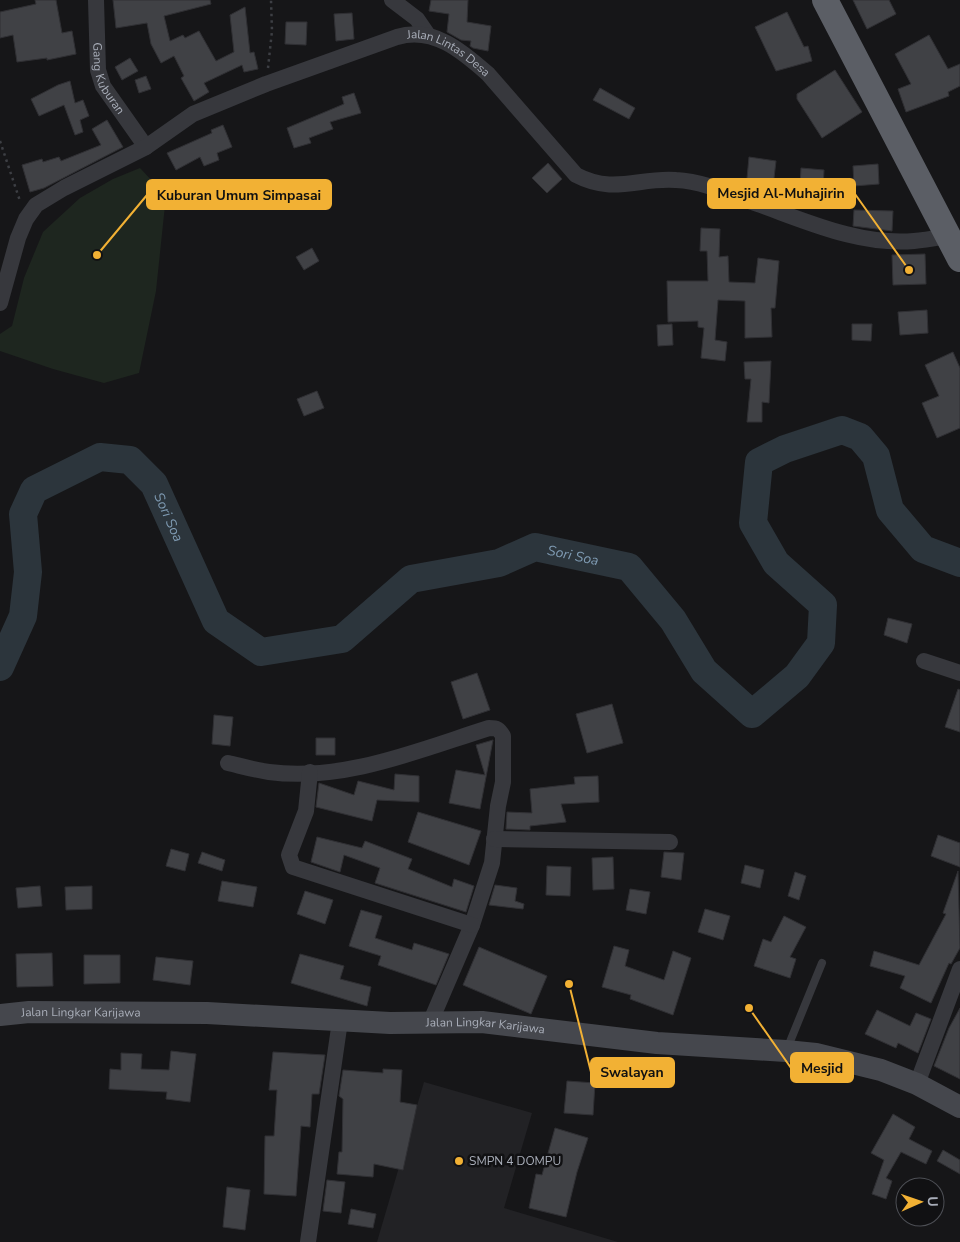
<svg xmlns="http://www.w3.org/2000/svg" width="960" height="1242" viewBox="0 0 960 1242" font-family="'Nunito Sans',sans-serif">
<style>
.built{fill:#222225}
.green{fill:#1e261f}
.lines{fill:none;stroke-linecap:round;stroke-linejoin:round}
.river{stroke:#2c353c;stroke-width:28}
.building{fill:#404145;stroke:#303034}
.path{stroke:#3d3f44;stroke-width:2.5;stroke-dasharray:2.5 4;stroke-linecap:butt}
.service{stroke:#37383d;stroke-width:8}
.minor{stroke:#37383d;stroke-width:16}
.secondary{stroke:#45474d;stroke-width:22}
.trunk{stroke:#5b5e65;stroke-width:26}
.poi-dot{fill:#f2b134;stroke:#111113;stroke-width:2}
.labels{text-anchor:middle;stroke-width:5;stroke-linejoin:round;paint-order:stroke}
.street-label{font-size:12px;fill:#a8adb8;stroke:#111113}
.poi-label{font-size:12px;fill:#a8adb8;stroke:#111113;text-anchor:start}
.water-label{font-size:14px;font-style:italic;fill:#7f9bb3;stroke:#111113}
.leader{fill:none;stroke:#f2b134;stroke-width:2}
.callout-dot{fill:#f2b134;stroke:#111113;stroke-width:2}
.callout{fill:#f2b134;stroke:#f2b134;stroke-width:2}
.callout-label{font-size:14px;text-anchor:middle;font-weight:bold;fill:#111}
</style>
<rect width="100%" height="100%" fill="#161618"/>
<path class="built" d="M 424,1082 L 532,1113 L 504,1208 L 618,1242 L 377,1242 Z"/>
<path class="green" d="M 140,168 L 166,196 L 156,291 L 139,373 L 104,383 L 53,369 L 0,351 L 0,334 L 12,326 L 24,278 L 43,232 L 80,198 L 113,179 Z"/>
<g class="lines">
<path class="river" id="s1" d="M 0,667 L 23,616 L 28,572 L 23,514 L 34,490 L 100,457 L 130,460 L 154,484 L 216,621 L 261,652 L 342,639 L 411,579 L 499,563 L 535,547 L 629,567 L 673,620 L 704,671 L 752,714 L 797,676 L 821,643 L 823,605 L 776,563 L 753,523 L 759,462 L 785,449 L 842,430 L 860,437 L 876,456 L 890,510 L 923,549 L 960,563"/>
</g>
<path class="building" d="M 35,0 L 56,0 L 62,33 L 72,31 L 76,54 L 47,60 L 47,58 L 17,62 L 13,35 L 0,38 L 0,12 L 36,4 Z
M 113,0 L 210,0 L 211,4 L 164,16 L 170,41 L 183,35 L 185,38 L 199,31 L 216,61 L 234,52 L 230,15 L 245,7 L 250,53 L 254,52 L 258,69 L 244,72 L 242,65 L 204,83 L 209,92 L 194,101 L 181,78 L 184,76 L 174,56 L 161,63 L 151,44 L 147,23 L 116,28 Z
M 431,0 L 468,0 L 467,22 L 491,26 L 488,51 L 473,48 L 470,46 L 471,41 L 461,40 L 447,32 L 449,14 L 429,11 Z
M 853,0 L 889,0 L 896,14 L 867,29 Z
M 787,12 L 804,47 L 808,46 L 812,61 L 776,71 L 755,27 Z
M 352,13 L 354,39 L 336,41 L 334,14 Z
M 286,22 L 307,22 L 306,45 L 285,44 Z
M 929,35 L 948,69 L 960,64 L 960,86 L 948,92 L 949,96 L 906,112 L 898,89 L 911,84 L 895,54 Z
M 130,58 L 138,71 L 122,80 L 115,67 Z
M 835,70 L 862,112 L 822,138 L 797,99 L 797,94 Z
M 146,76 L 151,89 L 139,93 L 135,80 Z
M 70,81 L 75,103 L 83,100 L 89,116 L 80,120 L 83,132 L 75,135 L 64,105 L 39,116 L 31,99 L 58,85 Z
M 600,88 L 635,108 L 629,119 L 593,100 Z
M 354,93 L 361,113 L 330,122 L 333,129 L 309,138 L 311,143 L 294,148 L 287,128 L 344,104 L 342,97 Z
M 107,120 L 123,147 L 44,188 L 30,192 L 22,165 L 42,159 L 43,162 L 59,157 L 61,161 L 101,145 L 92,129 Z
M 223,125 L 232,147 L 217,153 L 219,160 L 204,166 L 200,157 L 176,170 L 167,153 L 212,133 L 211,130 Z
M 749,157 L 776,161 L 772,195 L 746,189 Z
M 548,163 L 562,179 L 547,193 L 532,178 Z
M 878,164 L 879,184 L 854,186 L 853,166 Z
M 801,168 L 824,170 L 822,206 L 799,205 Z
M 854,210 L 893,211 L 892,231 L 853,226 Z
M 701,228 L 720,229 L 719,257 L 728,256 L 729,282 L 755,283 L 758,258 L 779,261 L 775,308 L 771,308 L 772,337 L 745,338 L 745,301 L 718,300 L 715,340 L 727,342 L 725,361 L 701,358 L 704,328 L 698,327 L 698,321 L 668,322 L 667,281 L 708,281 L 707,251 L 700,251 Z
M 312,248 L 319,261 L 304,270 L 296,257 Z
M 925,254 L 926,284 L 893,285 L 892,255 Z
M 927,310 L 928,333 L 900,335 L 898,312 Z
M 672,324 L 673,345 L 658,346 L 657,325 Z
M 852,324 L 872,324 L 871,341 L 852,340 Z
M 953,352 L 960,368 L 960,428 L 937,438 L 922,403 L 939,396 L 925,365 Z
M 771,361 L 769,403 L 762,402 L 762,422 L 747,422 L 751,379 L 745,379 L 744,362 Z
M 317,391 L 324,408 L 304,416 L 297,399 Z
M 888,618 L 912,624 L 907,643 L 884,635 Z
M 477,673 L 490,710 L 463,719 L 451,682 Z
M 958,689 L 960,690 L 960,732 L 945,727 Z
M 612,704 L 623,743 L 587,753 L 576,714 Z
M 214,715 L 233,717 L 230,746 L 212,744 Z
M 316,738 L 335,738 L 335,755 L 316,755 Z
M 493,740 L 480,809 L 449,803 L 456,770 L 485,775 L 476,745 Z
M 395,774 L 419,776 L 419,802 L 377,800 L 372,821 L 316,807 L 319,783 L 354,795 L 358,781 L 394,790 Z
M 598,776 L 599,802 L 561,804 L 566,822 L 530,826 L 530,830 L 506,829 L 507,812 L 532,813 L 530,789 L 575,784 L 574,777 Z
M 418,812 L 481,831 L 469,865 L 408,842 Z
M 938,835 L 960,843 L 960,867 L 931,856 Z
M 317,837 L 362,848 L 365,841 L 412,859 L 408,869 L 452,887 L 454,879 L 474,886 L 466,912 L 375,883 L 380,868 L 344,855 L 340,872 L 311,862 Z
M 171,849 L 189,854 L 185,871 L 166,866 Z
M 202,852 L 225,860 L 222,871 L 198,863 Z
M 664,852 L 684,853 L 681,880 L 661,877 Z
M 613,857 L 614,889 L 593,890 L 592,858 Z
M 745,865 L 764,870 L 760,888 L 741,883 Z
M 547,866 L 571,867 L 570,896 L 546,895 Z
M 958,871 L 960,948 L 951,964 L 949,963 L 931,1003 L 900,988 L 905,976 L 870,966 L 874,951 L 919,965 L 946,914 L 943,913 Z
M 795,872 L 806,876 L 799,900 L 788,896 Z
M 222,881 L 257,887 L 253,907 L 218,901 Z
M 495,885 L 517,888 L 515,901 L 524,904 L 523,909 L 489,905 Z
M 40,886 L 42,906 L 18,908 L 16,888 Z
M 92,886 L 92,909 L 66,910 L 65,887 Z
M 630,889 L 650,892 L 646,914 L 626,910 Z
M 305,891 L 333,900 L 325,924 L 297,914 Z
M 705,909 L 730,916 L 723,940 L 698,932 Z
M 361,910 L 382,916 L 375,938 L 412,950 L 414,943 L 449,954 L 436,985 L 378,965 L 381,956 L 349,946 Z
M 784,916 L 806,927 L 790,957 L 796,959 L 790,978 L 754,966 L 763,939 L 771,942 Z
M 614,946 L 629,950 L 625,966 L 664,980 L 673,951 L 691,958 L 673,1015 L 630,999 L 631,995 L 602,987 Z
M 479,947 L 547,976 L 531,1014 L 463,985 Z
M 52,953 L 53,986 L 17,987 L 16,954 Z
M 300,954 L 344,966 L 340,979 L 371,987 L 367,1006 L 291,983 Z
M 84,955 L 120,955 L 120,983 L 84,984 Z
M 156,957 L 193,961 L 190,985 L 153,980 Z
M 960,1008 L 960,1079 L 934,1066 L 949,1028 Z
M 877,1010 L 910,1026 L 916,1013 L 931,1019 L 918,1053 L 898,1043 L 896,1048 L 865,1034 Z
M 171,1051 L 196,1054 L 190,1102 L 166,1099 L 167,1092 L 109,1089 L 110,1069 L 121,1070 L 121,1053 L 142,1054 L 141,1069 L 169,1070 Z
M 273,1052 L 325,1055 L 319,1094 L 312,1094 L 310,1127 L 301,1126 L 296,1196 L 264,1194 L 265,1136 L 274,1136 L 277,1090 L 269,1090 Z
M 383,1069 L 402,1070 L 400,1102 L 417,1105 L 403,1170 L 374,1164 L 373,1177 L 337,1174 L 339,1152 L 342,1152 L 343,1099 L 339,1096 L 343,1070 L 383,1073 Z
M 567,1081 L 595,1083 L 593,1115 L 564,1113 Z
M 893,1114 L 915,1127 L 909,1139 L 932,1151 L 926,1164 L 901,1152 L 886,1178 L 892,1181 L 886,1199 L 872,1194 L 884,1160 L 871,1153 Z
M 555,1128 L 588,1138 L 577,1172 L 566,1217 L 529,1208 L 536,1174 L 542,1175 Z
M 943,1150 L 960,1160 L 960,1174 L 937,1161 Z
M 327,1180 L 345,1182 L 341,1213 L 323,1211 Z
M 227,1187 L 250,1190 L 245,1230 L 223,1227 Z
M 351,1209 L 376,1214 L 373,1228 L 348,1224 Z"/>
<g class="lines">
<path class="path" d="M 268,68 L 272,31 L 271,0
M 0,141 L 20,201"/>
<path class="service" d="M 787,1049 L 822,963"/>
<g class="minor">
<path id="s2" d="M 96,0 L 98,70 L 103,86 L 146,147"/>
<path d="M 392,0 L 417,19 L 428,35"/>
<path id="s3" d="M 0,303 L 18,238 L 26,219 L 36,205 L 64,188 L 146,147 L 193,114 L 266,84 L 397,37 C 433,26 462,51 488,74 L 576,175 C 614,195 639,177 676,180 C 701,181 726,192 749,201 C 802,219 857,246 914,241 C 925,240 936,238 948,236"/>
<path d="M 924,661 L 960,673"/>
<path d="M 228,763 C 241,766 255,770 269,772 C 344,782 419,750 489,728 C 497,728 499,729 503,736 L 503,782 L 498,806 L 492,863 L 472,925 L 430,1023"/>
<path d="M 310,772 L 306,811 L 289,855 L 293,867 L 472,925"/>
<path d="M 494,839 L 670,842"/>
<path d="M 917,1084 L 960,969"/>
<path d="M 308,1242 L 340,1021"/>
</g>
<path class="secondary" id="s4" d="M 0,1015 L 29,1012 L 207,1013 L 390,1023 L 482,1022 L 657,1043 L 786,1051 L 816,1054 L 881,1070 L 917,1084 L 960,1107"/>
<path class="trunk" d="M 825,0 L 960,259"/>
</g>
<circle class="poi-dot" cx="459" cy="1161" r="5"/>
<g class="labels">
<g class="street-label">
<text dy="4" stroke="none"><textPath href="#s3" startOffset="562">Jalan Lintas Desa</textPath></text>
<text dy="4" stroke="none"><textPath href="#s2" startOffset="81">Gang Kuburan</textPath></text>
<text dy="4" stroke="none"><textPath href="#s4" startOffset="81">Jalan Lingkar Karijawa</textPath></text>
<text dy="4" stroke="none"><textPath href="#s4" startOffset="486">Jalan Lingkar Karijawa</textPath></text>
</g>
<g class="poi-label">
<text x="469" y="1165">SMPN 4 DOMPU</text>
</g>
<g class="water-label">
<text dy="5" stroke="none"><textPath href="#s1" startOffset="359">Sori Soa</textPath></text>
<text dy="5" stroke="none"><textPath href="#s1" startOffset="869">Sori Soa</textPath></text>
</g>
</g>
<path class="leader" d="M909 270L855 194M97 255L147 195M749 1008L791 1068M569 984L591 1072"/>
<g class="callout-dot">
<circle cx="909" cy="270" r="5"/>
<circle cx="97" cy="255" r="5"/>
<circle cx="749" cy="1008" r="5"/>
<circle cx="569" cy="984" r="5"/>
</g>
<g class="callout">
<rect x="708" y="179" width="147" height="29" rx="5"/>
<rect x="147" y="180" width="184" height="29" rx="5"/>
<rect x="791" y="1053" width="62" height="29" rx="5"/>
<rect x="591" y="1058" width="83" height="29" rx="5"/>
</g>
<g class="callout-label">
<text x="781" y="198">Mesjid Al-Muhajirin</text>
<text x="239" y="200">Kuburan Umum Simpasai</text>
<text x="822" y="1073">Mesjid</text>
<text x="632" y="1077">Swalayan</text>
</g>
<g transform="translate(920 1202) rotate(88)"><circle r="24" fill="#111113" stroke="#4d4f55"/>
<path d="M0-4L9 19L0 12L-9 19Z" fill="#f2b134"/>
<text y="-8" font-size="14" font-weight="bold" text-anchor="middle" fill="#a8adb8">U</text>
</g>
</svg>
